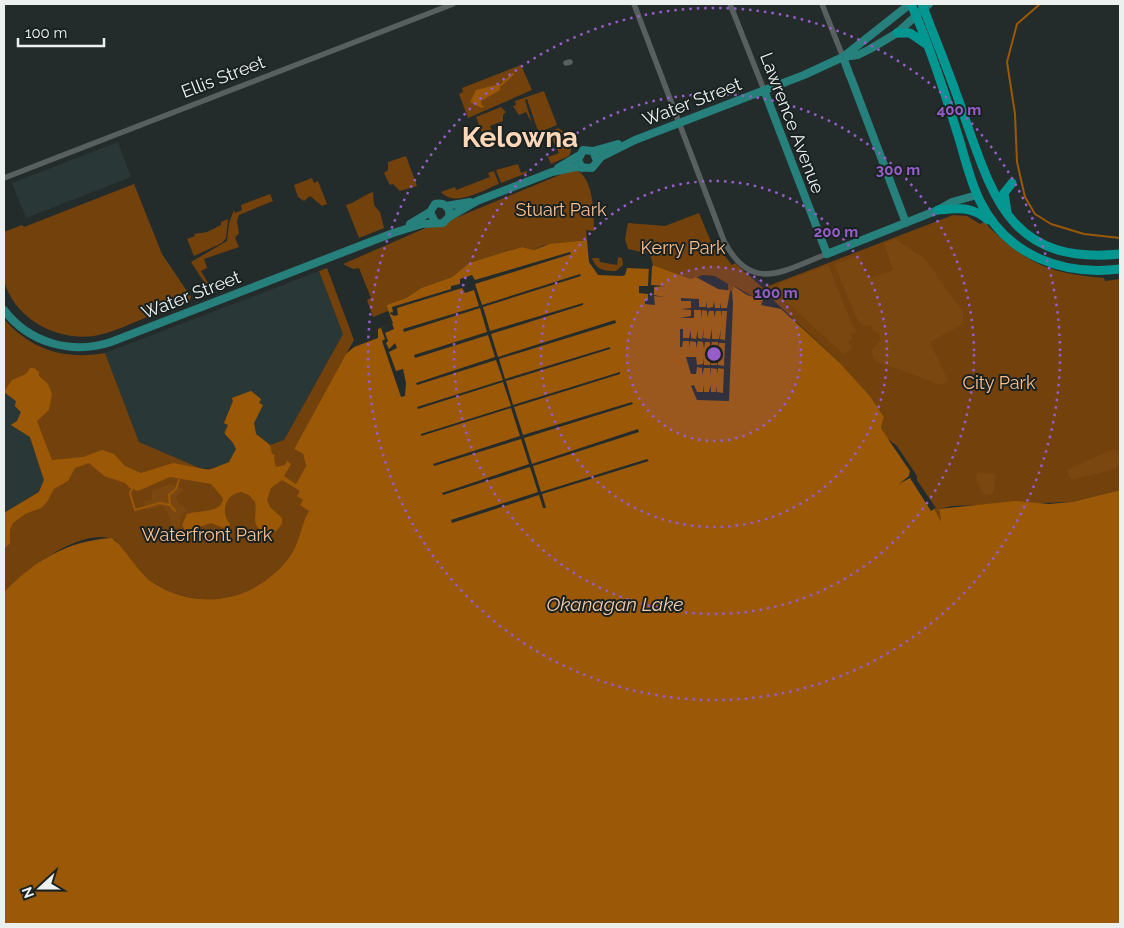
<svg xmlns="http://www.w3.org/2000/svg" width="1124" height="928" viewBox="0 0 1124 928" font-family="Raleway,sans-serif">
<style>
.built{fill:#293837}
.green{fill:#73410c}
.forest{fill:#7b4710}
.water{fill:#9b5806}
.pier{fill:#242b2b}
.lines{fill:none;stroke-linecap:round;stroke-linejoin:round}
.stream{stroke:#9b5806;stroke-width:2}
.minor{stroke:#58605f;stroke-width:5.5}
.major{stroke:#26807c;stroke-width:8}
.highway{stroke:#049690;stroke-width:9}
.ring{fill:none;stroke:#975dcb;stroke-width:2.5;stroke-dasharray:2.5 5}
.labels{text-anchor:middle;stroke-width:4;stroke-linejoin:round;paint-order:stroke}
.street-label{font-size:18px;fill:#ecf1f0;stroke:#1a2221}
.park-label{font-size:18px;fill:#f8bf90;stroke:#1a2221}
.water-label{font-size:19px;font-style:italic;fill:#f1cbac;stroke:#1a2221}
.town-label{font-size:28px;font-weight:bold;fill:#fed7b8;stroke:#1a2221}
.centre{fill:#975dcb;stroke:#1a2221;stroke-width:2.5}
.ring-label{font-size:15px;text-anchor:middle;font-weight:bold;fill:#975dcb;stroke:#1a2221;stroke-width:4;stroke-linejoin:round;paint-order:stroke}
</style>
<rect width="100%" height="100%" fill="#242b2b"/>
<path class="built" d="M 118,142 L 131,177 L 26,218 L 12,183 Z
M 319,271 L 343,334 L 284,440 L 270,445 L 256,434 L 254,423 L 263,405 L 259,403 L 261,399 L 252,394 L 233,401 L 224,422 L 228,425 L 225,431 L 226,437 L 233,443 L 236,449 L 232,459 L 223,466 L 202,469 L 139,442 L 105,353 Z
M 4,392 L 17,401 L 21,412 L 17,422 L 30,437 L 44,477 L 44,485 L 39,492 L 4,513 Z"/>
<path class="green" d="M 521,65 L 532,90 L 468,118 L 459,94 L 463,92 L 462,88 Z
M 544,91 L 557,125 L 540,132 L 537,128 L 527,99 L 525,100 L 532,123 L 526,112 L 519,115 L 513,106 L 516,105 L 515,101 Z
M 501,107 L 506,112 L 503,115 L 503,121 L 490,126 L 495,138 L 486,143 L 476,117 Z
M 558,128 C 568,133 575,145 569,156 L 551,164 L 548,157 L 559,153 L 549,133 Z
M 406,156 L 417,186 L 400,191 L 393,184 L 390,185 L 384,173 L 388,170 L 388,162 Z
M 518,164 L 521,173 L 527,171 L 527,173 L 501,183 L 496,170 Z
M 574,169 C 594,176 594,213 594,231 L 586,230 L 587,240 L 544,245 L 534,250 L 522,247 L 504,252 L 469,263 L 452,277 L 421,288 L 406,298 L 386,305 L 388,311 L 373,317 L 367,300 L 371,298 L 359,268 L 353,269 L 343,264 L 430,226 L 443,227 L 453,219 Z
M 494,171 L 499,184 C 483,190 455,208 441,192 L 455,187 L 456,190 L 490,177 L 488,173 Z
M 312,178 L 314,183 L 318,181 L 327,204 L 322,206 L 310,196 L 304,201 L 298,197 L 294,185 Z
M 134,184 L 162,254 L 191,297 L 190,300 C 178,308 161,312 147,317 C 130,324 112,333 94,336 C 56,341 15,319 4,281 C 0,267 4,247 4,232 L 22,225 L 24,227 Z
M 373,192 L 374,205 L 380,212 L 384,228 L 359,238 L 346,205 C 357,202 363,195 373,192 Z
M 270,194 L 273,201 L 239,215 L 237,221 L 239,233 L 235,238 L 239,247 L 204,259 L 208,270 L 207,268 L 201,271 L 211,288 L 208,288 L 191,262 L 227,241 L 229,223 L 234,210 L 235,213 L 242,210 L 241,205 Z
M 699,213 L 714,249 L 725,256 L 732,265 L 735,263 L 763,288 L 953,215 L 967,216 L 980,224 L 984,222 C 1025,263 1047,273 1104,278 L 1105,281 L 1120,279 L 1120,490 L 1072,502 L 952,506 L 939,509 L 941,521 L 881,428 L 884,417 L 870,396 L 839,362 L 771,298 L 768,296 L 759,300 L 734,286 L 733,291 L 728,291 L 728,284 L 715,276 L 703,275 L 691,279 L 653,265 L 650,254 L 628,249 L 625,239 L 628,223 L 665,226 Z
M 228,219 L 226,238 L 222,243 L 194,256 L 187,239 L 195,236 L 194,234 L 207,232 L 221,225 L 221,222 Z
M 618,257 L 622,258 L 623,265 L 616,271 C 604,271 596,270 592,258 L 599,258 L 600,262 L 617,265 Z
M 327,268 L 354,340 L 294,449 L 303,454 L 306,466 L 295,487 L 301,491 L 309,511 C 304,526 300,542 290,556 C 259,601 198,613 152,582 C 136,571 127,554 115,540 C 83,525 24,571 4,592 L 4,513 L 39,492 L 44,480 L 30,437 L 11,425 L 17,421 L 21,412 L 15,406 L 16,401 L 4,392 L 4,319 C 31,350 65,360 105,353 L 139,442 L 202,469 C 214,470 244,462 234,444 C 231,439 226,438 224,432 L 228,425 L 224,423 L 233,401 L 232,398 L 251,391 L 261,399 L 259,403 L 263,405 L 254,423 L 256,434 L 270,445 L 284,440 L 343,334 L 319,271 Z"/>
<path class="forest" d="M 895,239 L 925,259 L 963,312 L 963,324 L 930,342 L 948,381 L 941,385 L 878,362 L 873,358 L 872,350 L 880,340 L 879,333 L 876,333 L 872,329 L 873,326 L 863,325 L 858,321 L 834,264 L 859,255 L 868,279 L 893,270 L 884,243 Z
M 828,265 L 853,327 L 856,329 L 855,334 L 851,333 L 852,340 L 848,341 L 852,348 L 843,354 L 776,292 L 780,283 Z
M 1113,449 L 1120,451 L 1120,464 L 1115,469 L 1072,480 L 1069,477 L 1067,470 Z
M 977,472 L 996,475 L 993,494 L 983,495 L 976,480 Z
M 170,484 L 185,489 L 176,497 L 178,503 L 187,510 L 181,517 L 180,527 L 175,528 L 171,532 L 169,529 L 171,519 L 163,506 L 146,510 L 144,501 L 152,500 L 152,492 L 154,490 Z"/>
<path class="water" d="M 500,84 L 500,90 L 481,101 L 482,106 L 485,106 L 482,108 L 470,102 L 476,90 Z
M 587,240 L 589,262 L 598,275 L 622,276 L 625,275 L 627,268 L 651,269 L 653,265 L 691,279 L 696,277 L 718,289 L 733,291 L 733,286 L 747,295 L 763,300 L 761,305 L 781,309 L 801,327 L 840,363 L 870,396 L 884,417 L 881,428 L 936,508 L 934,509 L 941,521 L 939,509 L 1015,501 L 1049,504 L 1072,502 L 1120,490 L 1120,924 L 4,924 L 4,592 C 34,561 67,541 111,538 C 123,544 136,571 152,582 C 198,613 258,601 290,556 C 300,542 301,524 309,511 L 300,505 L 303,500 L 297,496 L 300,491 L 282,480 L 271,488 L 267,500 L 270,507 L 282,518 L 282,524 L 276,531 L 265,533 C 249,525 258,515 255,502 L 249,495 L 241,492 C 225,494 220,513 230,524 L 228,530 L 211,523 L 186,532 L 182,525 L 187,514 C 198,510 222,514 223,498 L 211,484 L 170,477 L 138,491 L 130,488 L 125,483 L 104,476 L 89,463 L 75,468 L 68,481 L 54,489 L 47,502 L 41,508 L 25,514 L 13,523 L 10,530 L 10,543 L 4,549 L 4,513 L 39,492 L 44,480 L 30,437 L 11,425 L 17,421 L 21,412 L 15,406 L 16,401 L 4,392 L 12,380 L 26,374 L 30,368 L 34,368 L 39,372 L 39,376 L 48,384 L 52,394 L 49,410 L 37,421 L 52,460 L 83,457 L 102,450 L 114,454 L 125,466 L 141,473 L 173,463 L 209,470 L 229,462 L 236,449 L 233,443 L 225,434 L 228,425 L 224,423 L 233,401 L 232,398 L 251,391 L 261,399 L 259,403 L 263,405 L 254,423 L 256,434 L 270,445 L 272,454 L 275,455 L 274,458 L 276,467 L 285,465 L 287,461 L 291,464 L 284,476 L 296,484 L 306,466 L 303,454 L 294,449 L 346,354 L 354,347 L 378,338 L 378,329 L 393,323 L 386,305 L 406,298 L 421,288 L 452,277 L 469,263 L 504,252 L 522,247 L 534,250 L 549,244 Z"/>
<path class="pier" d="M 570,252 L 571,254 L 475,284 L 482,305 L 580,274 L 581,276 L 483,307 L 490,331 L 583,303 L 583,305 L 491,334 L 498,357 L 615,320 L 616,323 L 499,359 L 505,379 L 610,347 L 610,349 L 506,381 L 513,405 L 620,372 L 620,374 L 514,407 L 523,435 L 632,402 L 633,404 L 524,438 L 532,464 L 638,429 L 639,432 L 533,466 L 541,492 L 647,459 L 649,461 L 542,494 L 546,508 L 543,508 L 539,495 L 452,523 L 451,520 L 538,492 L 530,467 L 443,495 L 442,493 L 529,464 L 521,439 L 434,466 L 433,464 L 520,436 L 511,408 L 421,436 L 421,434 L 511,406 L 503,382 L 418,409 L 417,407 L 503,380 L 496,360 L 417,385 L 416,383 L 495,357 L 488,335 L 415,358 L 414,355 L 487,332 L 480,308 L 404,332 L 403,329 L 479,306 L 474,290 L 465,293 L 462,288 L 397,308 L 398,315 L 394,316 L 389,313 L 393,312 L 392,307 L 451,289 L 451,286 L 460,284 L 460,279 L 472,275 L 475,280 Z
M 652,265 L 651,285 L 665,286 L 654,287 L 654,295 L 664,297 L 654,296 L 655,305 L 645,304 L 645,301 L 648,300 L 648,294 L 639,293 L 639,286 L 648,286 L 649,266 Z
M 730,291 L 732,291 L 733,303 L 729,401 L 697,400 L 691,386 L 694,385 L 697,392 L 703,392 L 704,385 L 704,392 L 709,392 L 711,385 L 711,392 L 716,392 L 717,386 L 717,392 L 723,393 L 724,369 L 718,368 L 717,375 L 717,369 L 711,368 L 710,375 L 710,368 L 704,368 L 702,375 L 702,368 L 697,367 L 696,374 L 691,374 L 686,357 L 696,357 L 697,365 L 703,364 L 703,358 L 704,365 L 710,365 L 711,358 L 711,365 L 717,365 L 718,358 L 718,365 L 724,366 L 725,343 L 719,343 L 718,349 L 718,342 L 712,342 L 710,349 L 710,342 L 705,342 L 704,349 L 703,342 L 698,341 L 696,348 L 696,342 L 690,341 L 690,348 L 689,341 L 683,341 L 682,347 L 680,347 L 680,329 L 683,329 L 683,338 L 689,338 L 691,330 L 691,338 L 696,339 L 698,330 L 698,338 L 702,339 L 704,328 L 703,338 L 710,339 L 712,329 L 712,339 L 719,339 L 721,329 L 720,339 L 725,340 L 727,311 L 722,311 L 721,317 L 721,311 L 716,311 L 714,317 L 714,311 L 709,311 L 707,317 L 707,311 L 702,310 L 702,319 L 701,310 L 694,310 L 694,318 L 680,318 L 691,316 L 691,310 L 681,309 L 691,308 L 691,301 L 681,301 L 681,298 L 699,299 L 699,307 L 706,307 L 707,300 L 707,308 L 713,307 L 714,301 L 715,308 L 720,308 L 720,302 L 721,308 L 727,308 Z
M 392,323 L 394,329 L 385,333 L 388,341 L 386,343 L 389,349 L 395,343 L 397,348 L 389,352 L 396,371 L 403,369 L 406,383 L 405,396 L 401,397 L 382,341 L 385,339 L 381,328 Z
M 888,439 L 897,446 L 917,476 L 917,480 L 936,508 L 934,509 L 931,511 L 910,478 L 899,484 L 909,476 L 910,471 Z"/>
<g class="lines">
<path class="stream" d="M 1040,4 L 1017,24 L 1007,62 L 1015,114 L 1017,162 L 1025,197 L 1035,214 L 1051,224 L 1084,234 L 1120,238
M 501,85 L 513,74
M 132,489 L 130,493 L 135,510 L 160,503 L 170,505
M 175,511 L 170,505 L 169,495 L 176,489 L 179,480"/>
<path class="minor" d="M 634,4 L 724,241 C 752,295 784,270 827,254
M 730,4 L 764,90
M 822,4 L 843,57
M 566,63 L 570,62
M 4,178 L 453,4"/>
<path class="major" d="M 843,57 L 910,4
M 843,57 L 850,76
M 851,78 L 906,223
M 764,90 L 827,254 L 938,210 L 952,202 L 977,195
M 593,151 L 618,144
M 558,168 L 578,156
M 582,168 L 578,160 L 583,150 L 593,151 L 597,161
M 446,206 L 470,202
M 435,222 L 430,212 L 435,204 C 444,202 451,207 449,217
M 410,224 L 430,212
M 4,310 C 29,343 72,355 111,342 L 393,233 L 422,224 L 443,223 L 449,217 L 477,201 L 552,172 L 576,167 L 592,168 L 601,157 L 635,140 L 804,75 L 843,57 L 858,55 L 870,49 L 897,33 L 929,4"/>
<path class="highway" d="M 911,4 C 929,44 943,87 956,129 C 964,153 969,179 980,201 C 1007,256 1063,276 1120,269
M 922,4 C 935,39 950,74 962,110 C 993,197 1009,265 1120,254
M 897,33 L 910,33 L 926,44
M 938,210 C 957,208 972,206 988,220
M 1007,212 L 1004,193 L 1012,183"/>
</g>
<circle cx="714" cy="354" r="87" fill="#975dcb" fill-opacity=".12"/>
<g class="ring">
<circle cx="714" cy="354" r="87"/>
<circle cx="714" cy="354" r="173"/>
<circle cx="714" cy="354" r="260"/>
<circle cx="714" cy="354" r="346"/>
</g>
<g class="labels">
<g class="street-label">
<text transform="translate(223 77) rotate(-21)" y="6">Ellis Street</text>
<text transform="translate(692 102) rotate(-21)" y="6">Water Street</text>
<text transform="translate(792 123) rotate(69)" y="6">Lawrence Avenue</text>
<text transform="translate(191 295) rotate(-21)" y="6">Water Street</text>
</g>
<g class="park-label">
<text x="561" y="216">Stuart Park</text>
<text x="683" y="254">Kerry Park</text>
<text x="999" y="389">City Park</text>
<text x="207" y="541">Waterfront Park</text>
</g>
<g class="water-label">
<text x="615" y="611">Okanagan Lake</text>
</g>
<g class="town-label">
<text x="520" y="147">Kelowna</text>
</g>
</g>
<circle cx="714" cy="354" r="8" class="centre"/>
<g class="ring-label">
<text x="959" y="115">400 m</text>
<text x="898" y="175">300 m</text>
<text x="836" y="237">200 m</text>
<text x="776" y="298">100 m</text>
</g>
<rect width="1124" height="928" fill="none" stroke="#ecf1f0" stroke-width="10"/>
<g transform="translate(40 888) rotate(249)" stroke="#1a2221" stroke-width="4" paint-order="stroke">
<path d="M0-4L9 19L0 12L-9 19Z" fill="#ecf1f0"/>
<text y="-8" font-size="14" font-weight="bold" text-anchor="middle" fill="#ecf1f0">N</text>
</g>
<path d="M18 38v8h86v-8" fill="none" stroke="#ecf1f0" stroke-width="2.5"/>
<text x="25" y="38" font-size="15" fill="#ecf1f0" stroke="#1a2221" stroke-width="4" paint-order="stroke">100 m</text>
</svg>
